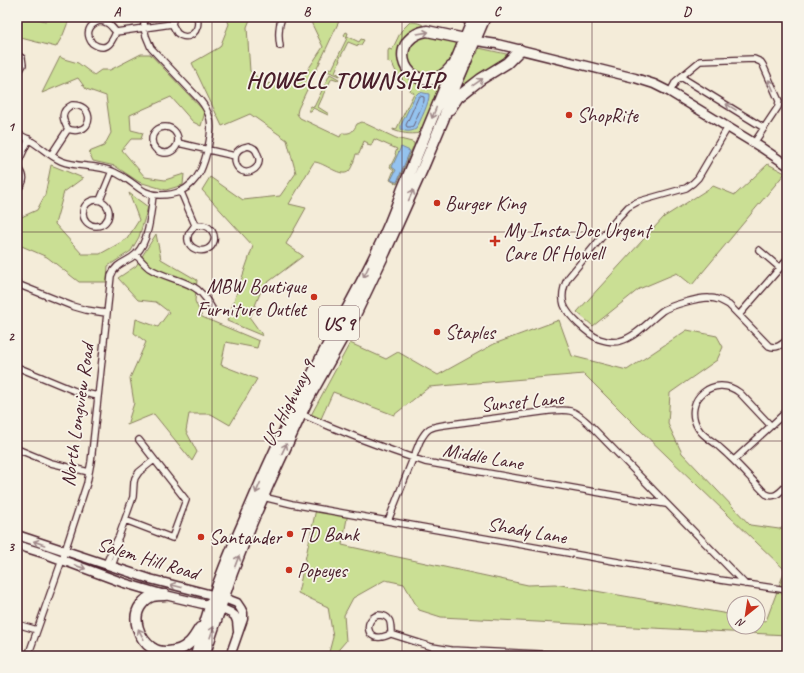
<svg xmlns="http://www.w3.org/2000/svg" width="804" height="673" viewBox="0 0 804 673" font-family="Caveat,sans-serif">
<style>
.green{fill:#cadf94;stroke:#8a7f60}
.water{fill:#94c3ef;stroke:#7681a1}
.lines{fill:none;stroke-linecap:round;stroke-linejoin:round}
.shore{stroke:#686179;stroke-width:1}
.street-casing{stroke:#4a1f2b;stroke-width:8}
.secondary-casing{stroke:#4a1f2b;stroke-width:11}
.highway-casing{stroke:#4a1f2b;stroke-width:13}
.street{stroke:#f7f3e8;stroke-width:5.5}
.secondary{stroke:#f7f3e8;stroke-width:8}
.highway{stroke:#f7f3e8;stroke-width:10}
.oneway{stroke:#a0898a}
.grid{fill:none;stroke:#4a1f2b;stroke-width:1;stroke-opacity:0.55}
.poi-dot{fill:#c8321e;stroke:#f7f3e8;stroke-width:1.5}
.labels{text-anchor:middle;stroke-width:3.5;stroke-linejoin:round;paint-order:stroke}
.shield{fill:#f7f3e8;stroke:#7e5f64;stroke-width:1}
.shield-label{font-size:19px;font-weight:bold;fill:#4a1f2b}
.poi-label{font-size:20px;fill:#4a1f2b;stroke:#f7f3e8;text-anchor:start}
.street-label{font-size:20px;fill:#4a1f2b;stroke:#f7f3e8}
.district-label{font-size:24px;font-weight:bold;letter-spacing:1px;fill:#4a1f2b;stroke:#f7f3e8}
.neatline{fill:none;stroke:#4a1f2b;stroke-width:1.5}
.grid-label{font-size:13px;text-anchor:middle;font-weight:bold;fill:#4a1f2b}
</style>
<rect width="100%" height="100%" fill="#f4ecd9"/>
<filter id="ink" filterUnits="userSpaceOnUse"><feTurbulence type="fractalNoise" baseFrequency=".025" numOctaves="2"/><feDisplacementMap in="SourceGraphic" scale="8" xChannelSelector="R" yChannelSelector="G"/><feConvolveMatrix kernelMatrix="1 2 1 2 8 2 1 2 1" color-interpolation-filters="sRGB"/></filter>
<g filter="url(#ink)">
<path class="green" d="M 17,17 L 32,17 L 45,21 L 55,17 L 70,17 L 63,35 L 56,47 L 17,37 Z
M 226,17 L 251,17 L 247,27 L 250,71 L 265,84 L 301,80 L 323,47 L 310,20 L 312,17 L 341,17 L 298,109 L 297,114 L 300,118 L 340,137 L 342,133 C 352,134 353,131 357,124 L 362,122 L 396,138 L 412,142 L 414,143 L 414,148 L 413,147 L 397,184 L 390,180 L 394,170 L 390,167 L 396,155 L 395,154 L 397,149 L 374,139 L 371,146 L 367,145 L 368,143 L 364,141 L 359,154 L 356,154 C 355,158 352,168 349,171 C 342,179 324,162 314,162 L 312,165 L 289,204 L 306,208 L 286,244 L 303,256 L 263,286 L 250,318 L 263,336 L 227,321 L 253,246 L 202,190 L 210,177 L 243,200 L 280,196 L 296,173 L 287,140 L 250,114 L 222,126 L 192,63 L 220,47 L 229,24 Z
M 410,22 C 415,22 422,23 425,27 C 418,31 409,35 403,40 C 401,42 400,46 399,48 C 393,71 418,93 439,83 L 440,83 L 422,130 L 419,133 C 411,135 400,133 393,130 L 393,129 L 396,130 L 414,93 L 410,91 L 411,87 C 402,81 395,73 392,62 L 389,63 L 388,62 L 388,51 L 389,49 L 392,50 L 401,31 Z
M 346,32 L 348,33 L 347,36 L 359,42 L 361,39 L 364,40 L 361,45 L 359,45 L 358,46 L 348,42 L 339,60 L 340,60 L 335,72 L 340,75 L 340,76 L 327,71 L 329,68 L 332,69 L 347,38 L 344,35 Z
M 422,35 L 457,41 L 456,42 L 458,43 L 449,64 L 442,72 L 421,77 L 406,62 L 410,43 Z
M 479,48 L 511,55 L 462,89 L 461,88 L 463,84 L 475,54 L 477,54 Z
M 141,54 L 150,54 L 205,112 L 201,126 L 193,122 L 171,97 L 130,115 L 131,130 L 143,133 L 141,139 L 131,139 L 122,150 L 145,177 L 165,180 L 184,174 L 183,185 L 166,190 L 139,182 L 115,166 L 93,161 L 89,152 L 104,146 L 111,133 L 106,96 L 86,89 L 78,78 L 42,93 L 60,57 L 64,59 L 78,63 L 94,75 L 101,70 L 110,70 Z
M 330,74 L 339,79 L 338,80 L 332,78 L 323,95 L 323,96 L 318,107 L 329,114 L 328,115 L 313,108 L 311,111 L 309,111 L 309,109 L 311,106 L 314,107 Z
M 768,164 L 785,173 L 692,285 L 677,273 L 639,289 L 593,326 L 577,312 L 664,217 L 713,186 L 735,195 Z
M 51,165 L 83,178 L 64,192 L 55,224 L 82,254 L 100,254 L 127,239 L 139,220 L 129,193 L 148,207 L 139,237 L 131,251 L 108,266 L 107,282 L 79,282 L 47,257 L 17,244 L 17,219 L 37,210 L 45,195 Z
M 156,234 L 161,259 L 197,280 L 195,301 L 202,317 L 259,341 L 257,348 L 226,342 L 221,365 L 257,379 L 230,425 L 211,414 L 189,414 L 186,431 L 197,452 L 192,461 L 154,414 L 127,425 L 134,403 L 130,378 L 146,342 L 134,333 L 136,319 L 158,327 L 169,312 L 156,302 L 138,300 L 118,278 L 136,266 Z
M 559,320 L 572,356 L 627,370 L 687,330 L 717,336 L 723,347 L 717,360 L 670,393 L 668,424 L 682,453 L 750,525 L 779,529 L 787,526 L 787,635 L 441,617 L 419,610 L 404,584 L 385,580 L 353,598 L 344,615 L 346,641 L 333,656 L 328,656 L 333,637 L 328,607 L 298,593 L 316,509 L 348,513 L 342,545 L 528,585 L 555,584 L 734,615 L 734,627 L 758,627 L 758,620 L 766,621 L 785,570 L 637,427 L 584,374 L 429,387 L 394,415 L 333,392 L 320,421 L 310,417 L 350,343 L 386,359 L 398,352 L 438,375 L 494,344 Z"/>
<path class="water" d="M 419,92 L 429,94 C 430,102 420,121 416,129 C 411,132 405,132 401,129 L 401,125 L 415,96 Z
M 401,147 L 410,151 L 397,182 L 396,182 L 391,180 L 396,170 L 392,167 Z"/>
<g class="lines">
<path class="shore" d="M 420,96 L 424,97 L 424,101 L 413,126 L 411,127 L 407,127 L 406,125 L 418,98 Z"/>
<g class="street-casing">
<path id="street" d="M 174,17 L 172,24 C 174,27 175,30 177,33 C 189,43 201,30 197,17
M 456,17 L 472,22
M 784,17 L 787,19
M 99,21 C 108,21 111,26 116,32 C 111,45 105,52 92,43 C 85,33 89,25 99,21 Z
M 116,32 L 172,24
M 280,46 C 278,35 278,27 282,17
M 17,55 L 22,58 L 23,65 L 17,75
M 681,77 L 764,128
M 670,92 L 676,81 L 700,61 L 754,59 L 761,62 L 763,65 L 779,101 L 778,107 L 754,143
M 72,105 C 92,104 94,128 78,130 C 75,131 71,130 68,129 C 62,119 60,111 72,105 Z
M 728,127 L 698,178 L 693,183 L 686,188 L 637,202 L 628,207 L 616,220 L 568,278 C 563,287 561,295 564,305 C 568,316 588,334 599,339 C 605,341 613,343 620,341 C 636,337 649,321 662,311 C 669,306 700,297 709,298 C 717,298 722,301 729,305 L 769,346 C 777,349 781,345 787,340
M152 140a13 13 0 1 1 26 0a13 13 0 1 1-26 0Z
M 17,134 C 34,139 45,154 61,161 C 78,168 97,164 114,172 C 118,174 122,176 125,178 C 138,186 143,195 160,195 C 166,195 175,194 181,191 C 188,188 196,180 200,172 C 206,159 213,133 210,119 C 208,111 205,106 200,100 L 151,48 L 146,36 L 144,28 L 144,17
M 178,143 L 235,156
M 248,146 C 253,147 256,149 257,153 C 258,154 259,158 259,159 C 260,170 246,176 239,169 C 233,163 234,151 242,148 C 244,147 246,147 248,146 Z
M 51,155 L 68,129
M 17,165 L 29,139
M 17,166 C 24,174 27,181 17,189
M 181,192 L 195,225
M 100,200 L 112,171
M83 213a13 13 0 1 1 26 0a13 13 0 1 1-26 0Z
M 195,225 C 202,225 208,225 212,231 C 214,234 215,237 214,241 C 209,258 182,250 189,233 C 191,231 193,228 195,225 Z
M 759,250 L 780,268
M 136,255 C 140,259 144,264 149,268 C 164,278 184,279 198,290 C 205,296 209,303 213,310
M 17,284 L 72,306 L 86,310 L 106,313
M 739,315 L 787,260
M 17,367 L 75,391 L 98,396
M 301,414 C 341,432 383,448 425,462 L 641,500 L 666,504
M 771,426 L 740,393 C 715,373 681,400 698,428 C 702,435 709,439 716,444 C 720,448 725,452 729,456 C 742,468 753,481 766,494 C 775,499 780,492 787,485
M 17,449 L 51,463 L 89,472
M 734,460 L 787,411
M 263,497 L 292,504 L 720,580 L 787,590
M 125,520 L 172,538 L 186,500 L 139,440
M 388,521 L 420,441 C 427,428 430,427 444,425 L 549,411 C 569,409 573,409 588,423 L 745,584
M 106,564 L 112,550 L 119,536 L 133,497 L 134,482 L 135,478 L 139,472 L 154,460
M 112,566 L 117,552 L 118,541
M 378,615 C 391,615 391,623 391,634 C 388,635 384,637 381,637 C 367,640 363,620 378,615 Z
M 17,624 L 37,630
M 391,634 L 432,647 L 451,650 L 583,656
M 28,656 L 62,560 L 87,483 L 91,462 L 111,276 C 117,261 127,263 136,254 C 149,242 151,212 153,195"/>
</g>
<g class="secondary-casing">
<path id="secondary" d="M 470,40 L 497,44 L 635,78 L 654,84 L 670,92 L 762,148 L 787,165
M 17,535 L 150,579 L 224,598 L 237,603 L 241,609 L 243,613 L 243,619 L 230,656
M 17,545 L 46,554 L 124,583 L 165,595 L 220,608 L 231,613 L 235,616 L 237,621 L 238,631"/>
</g>
<g class="highway-casing">
<path id="highway" d="M 451,67 C 426,98 390,66 408,41 C 413,35 419,32 427,31 L 465,39
M 450,109 L 458,97 L 467,90 L 481,79 L 507,63 L 520,50
M 165,595 C 162,595 157,595 153,596 C 148,597 144,601 141,605 C 131,618 139,639 152,648 C 161,655 179,652 187,645 C 193,641 196,634 200,628
M 196,656 C 200,640 205,623 210,607 C 220,577 232,548 245,519 C 264,474 284,430 306,387 C 338,322 379,259 402,191 L 474,17
M 204,656 L 232,573 L 252,522 L 269,483 L 308,399 L 355,315 L 385,252 L 424,165 L 443,120 L 452,94 L 485,17"/>
</g>
<use href="#street" class="street"/>
<use href="#secondary" class="secondary"/>
<use href="#highway" class="highway"/>
</g>
<defs><path id="oneway-shaft" d="M-6 0H5M1.5-3L5.5 0L1.5 3" fill="none" stroke-width="1.6" stroke-linecap="round" stroke-linejoin="round"/></defs>
<g class="oneway">
<use href="#oneway-shaft" transform="translate(423 33) rotate(-10)"/>
<use href="#oneway-shaft" transform="translate(478 82) rotate(-35)"/>
<use href="#oneway-shaft" transform="translate(771 85) rotate(-114)"/>
<use href="#oneway-shaft" transform="translate(731 107) rotate(-149)"/>
<use href="#oneway-shaft" transform="translate(434 113) rotate(112)"/>
<use href="#oneway-shaft" transform="translate(411 195) rotate(-66)"/>
<use href="#oneway-shaft" transform="translate(366 272) rotate(116)"/>
<use href="#oneway-shaft" transform="translate(284 449) rotate(-65)"/>
<use href="#oneway-shaft" transform="translate(258 488) rotate(113)"/>
<use href="#oneway-shaft" transform="translate(39 543) rotate(-161)"/>
<use href="#oneway-shaft" transform="translate(237 561) rotate(-69)"/>
<use href="#oneway-shaft" transform="translate(80 567) rotate(19)"/>
<use href="#oneway-shaft" transform="translate(176 586) rotate(-165)"/>
<use href="#oneway-shaft" transform="translate(212 632) rotate(-71)"/>
<use href="#oneway-shaft" transform="translate(141 634) rotate(-118)"/>
</g>
</g>
<path class="grid" d="M 212,17 L 212,656M 402,17 L 402,656M 592,17 L 592,656M 17,232 L 787,232M 17,441 L 787,441"/>
<g class="poi-dot">
<circle cx="569" cy="115" r="4"/>
<circle cx="437" cy="203" r="4"/>
<path d="M493 235h4v4h4v4h-4v4h-4v-4h-4v-4h4z"/>
<circle cx="314" cy="297" r="4"/>
<circle cx="437" cy="332" r="4"/>
<circle cx="290" cy="534" r="4"/>
<circle cx="201" cy="537" r="4"/>
<circle cx="289" cy="570" r="4"/>
</g>
<g class="labels">
<rect class="shield" x="319" y="306" width="40" height="34" rx="3"/>
<g class="shield-label">
<text x="339" y="330">US 9</text>
</g>
<g class="poi-label">
<text x="577" y="122">ShopRite</text>
<text x="445" y="210">Burger King</text>
<text x="504" y="237">My Insta Doc Urgent<tspan x="504" dy="23">Care Of Howell</tspan></text>
<text x="306" y="293" text-anchor="end">MBW Boutique<tspan x="306" dy="23">Furniture Outlet</tspan></text>
<text x="445" y="339">Staples</text>
<text x="298" y="541">TD Bank</text>
<text x="209" y="544">Santander</text>
<text x="297" y="577">Popeyes</text>
</g>
<g class="street-label">
<text transform="translate(522 401) rotate(-5)" y="7">Sunset Lane</text>
<text transform="translate(288 403) rotate(-63)" y="7">US Highway 9</text>
<text transform="translate(77 415) rotate(-82)" y="7">North Longview Road</text>
<text transform="translate(483 456) rotate(10)" y="7">Middle Lane</text>
<text transform="translate(527 530) rotate(10)" y="7">Shady Lane</text>
<text transform="translate(148 558) rotate(17)" y="7">Salem Hill Road</text>
</g>
<g class="district-label">
<text x="345" y="88">HOWELL TOWNSHIP</text>
</g>
</g>
<rect width="804" height="673" fill="none" stroke="#f7f3e8" stroke-width="44"/>
<g transform="translate(746 615) rotate(210)"><circle r="19" fill="#f7f3e8" stroke="#b29e9c"/>
<path d="M0-3L7 15L0 10L-7 15Z" fill="#c8321e"/>
<text y="-6" font-size="11" font-weight="bold" text-anchor="middle" fill="#4a1f2b">N</text>
</g>
<rect x="22" y="22" width="760" height="629" class="neatline"/>
<g class="grid-label">
<text x="117" y="16">A</text>
<text x="307" y="16">B</text>
<text x="497" y="16">C</text>
<text x="687" y="16">D</text>
<text x="11" y="131">1</text>
<text x="11" y="341">2</text>
<text x="11" y="551">3</text>
</g>
</svg>
